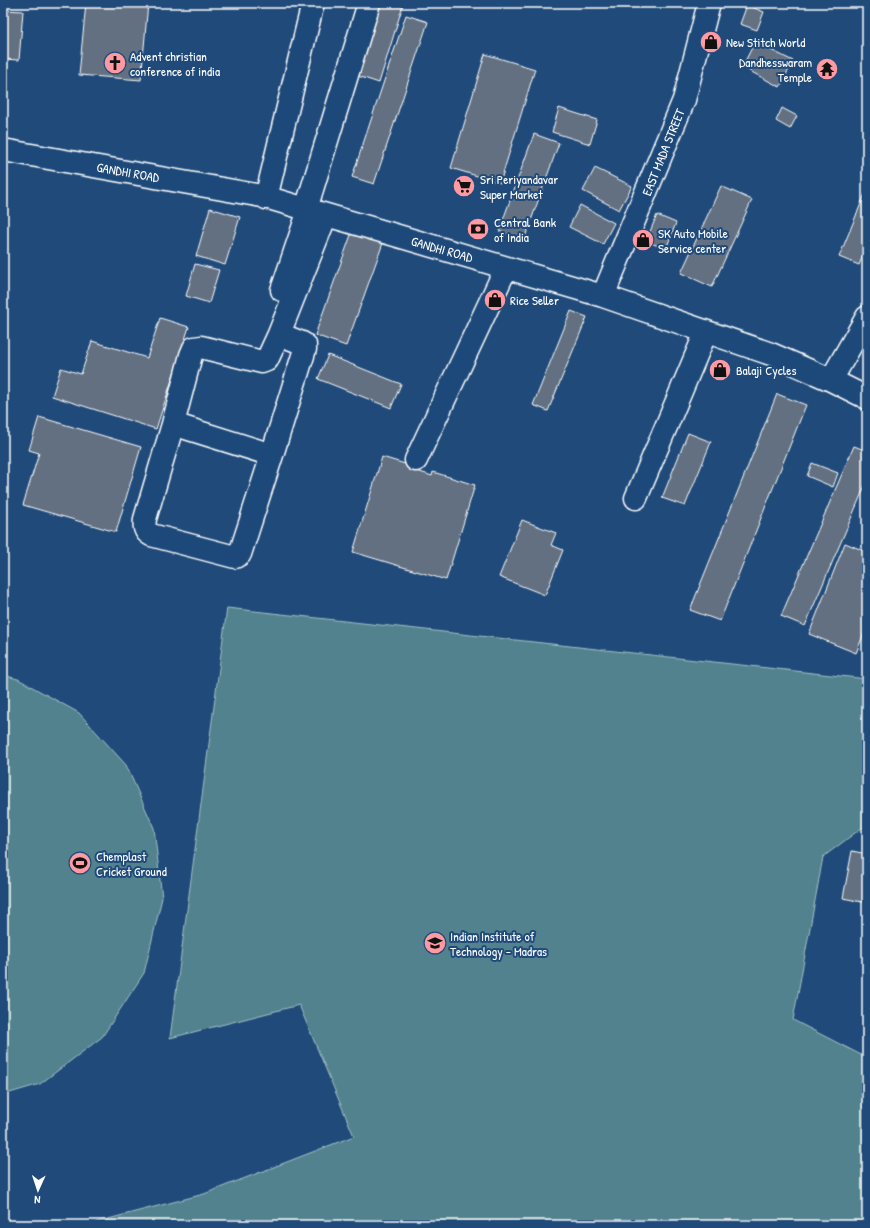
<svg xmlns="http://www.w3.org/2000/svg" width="870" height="1228" viewBox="0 0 870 1228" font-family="'Patrick Hand',sans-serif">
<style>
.green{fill:#51828d;stroke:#a8c0c6}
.building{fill:#627081;stroke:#fff}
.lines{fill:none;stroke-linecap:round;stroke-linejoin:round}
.minor-casing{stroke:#fff;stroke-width:25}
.minor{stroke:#1f4a7a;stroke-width:22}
.labels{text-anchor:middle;stroke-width:4;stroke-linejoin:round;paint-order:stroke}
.poi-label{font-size:13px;fill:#fff;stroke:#1f4a7a;text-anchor:start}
.street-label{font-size:13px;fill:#fff;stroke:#1f4a7a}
</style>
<rect width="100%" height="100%" fill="#1f4a7a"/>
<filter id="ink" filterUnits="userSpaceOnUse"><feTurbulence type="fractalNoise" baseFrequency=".025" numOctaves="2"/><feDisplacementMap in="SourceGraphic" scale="8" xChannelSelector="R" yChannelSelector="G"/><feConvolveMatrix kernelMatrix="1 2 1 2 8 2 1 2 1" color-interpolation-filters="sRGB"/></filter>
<g filter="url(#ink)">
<path class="green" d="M 227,608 L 867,679 L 867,824 L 823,857 L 793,1020 L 867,1058 L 867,1225 L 85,1225 L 204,1194 L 354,1136 L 299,1005 L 170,1038 Z
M 3,675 L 18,679 L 79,713 L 126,765 L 154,828 L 162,898 L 144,973 L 102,1037 L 40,1084 L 3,1095 Z"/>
<path class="building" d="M 86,3 L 148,3 L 141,80 L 79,75 Z
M 381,3 L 396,3 L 403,5 L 379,83 L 358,76 Z
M 747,5 L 764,12 L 757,30 L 740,24 Z
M 3,10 L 23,11 L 19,60 L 3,59 Z
M 406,15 L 428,22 L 374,184 L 352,177 Z
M 755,42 L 793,61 L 780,87 L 742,67 Z
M 485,54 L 535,69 L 500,183 L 451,168 Z
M 559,108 L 597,120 L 590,144 L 552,132 Z
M 782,108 L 797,116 L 790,129 L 776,121 Z
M 534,134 L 559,143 L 524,240 L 499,231 Z
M 595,168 L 632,186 L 619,210 L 583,191 Z
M 721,186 L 752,200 L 712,287 L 681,273 Z
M 867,189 L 867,246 L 859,265 L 839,257 Z
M 580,205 L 614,223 L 603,244 L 569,227 Z
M 210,208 L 240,217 L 225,265 L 196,256 Z
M 657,215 L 676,223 L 666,249 L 646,241 Z
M 352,232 L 383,243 L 346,346 L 315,335 Z
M 195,264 L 219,270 L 209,303 L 186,296 Z
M 571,311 L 587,317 L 548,411 L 533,405 Z
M 160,318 L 189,327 L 156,429 L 52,396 L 61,368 L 81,374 L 92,341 L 147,358 Z
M 328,355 L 401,384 L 391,408 L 318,379 Z
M 777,394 L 806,405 L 720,621 L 690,610 Z
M 39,417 L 141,447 L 116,532 L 23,505 L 39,453 L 29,450 Z
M 688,433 L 711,442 L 685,506 L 662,498 Z
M 854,446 L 867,451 L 867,481 L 805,626 L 781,616 Z
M 382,457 L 415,467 L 414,470 L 432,476 L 433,472 L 475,485 L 446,580 L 353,552 Z
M 812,463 L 838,473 L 833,487 L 807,476 Z
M 522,520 L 556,533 L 551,545 L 563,550 L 545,595 L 499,577 Z
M 845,543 L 867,552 L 867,626 L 856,653 L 809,634 Z
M 852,851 L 867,854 L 867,903 L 843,898 Z"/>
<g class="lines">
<g class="minor-casing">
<path id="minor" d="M 3,150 L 262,196 L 306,209 L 603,296 L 771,354 L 831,380 L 867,398
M 266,198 L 313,3
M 306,209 L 369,3
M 282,290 L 309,210
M 603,296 L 684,100 L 709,3
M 279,334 L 302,343 L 305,345 L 305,349 L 272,455 L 240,554 L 235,557 L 151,535 C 144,531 144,526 145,519 L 173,424 L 191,355 L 194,348 L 201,347 L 262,362 L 267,360 L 279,334 L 326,215
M 831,380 L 867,317
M 173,424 L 272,455
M 416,460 L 506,268
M 636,498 L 706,332"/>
</g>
<use href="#minor" class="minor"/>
</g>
</g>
<defs>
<g id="shop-disc" transform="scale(1.15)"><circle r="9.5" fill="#ff9aa2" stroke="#1f4a7a"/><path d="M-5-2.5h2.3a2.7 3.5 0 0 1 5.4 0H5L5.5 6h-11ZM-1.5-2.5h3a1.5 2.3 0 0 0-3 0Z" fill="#111"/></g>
<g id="church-disc" transform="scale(1.15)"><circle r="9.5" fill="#ff9aa2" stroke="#1f4a7a"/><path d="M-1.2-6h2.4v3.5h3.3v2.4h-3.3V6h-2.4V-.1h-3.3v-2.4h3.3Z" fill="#111"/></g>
<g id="temple-disc" transform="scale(1.15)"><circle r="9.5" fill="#ff9aa2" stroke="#1f4a7a"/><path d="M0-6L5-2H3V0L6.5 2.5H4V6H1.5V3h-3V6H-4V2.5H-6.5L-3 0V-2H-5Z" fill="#111"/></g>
<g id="supermarket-disc" transform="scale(1.15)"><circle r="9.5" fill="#ff9aa2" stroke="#1f4a7a"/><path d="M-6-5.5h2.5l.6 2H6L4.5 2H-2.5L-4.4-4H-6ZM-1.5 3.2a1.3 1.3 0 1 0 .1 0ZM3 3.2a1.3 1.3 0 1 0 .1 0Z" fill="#111"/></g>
<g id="bank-disc" transform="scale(1.15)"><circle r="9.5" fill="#ff9aa2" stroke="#1f4a7a"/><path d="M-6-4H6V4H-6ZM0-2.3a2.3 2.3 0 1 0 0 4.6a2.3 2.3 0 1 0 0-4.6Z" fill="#111"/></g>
<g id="stadium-disc" transform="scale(1.15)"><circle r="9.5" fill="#ff9aa2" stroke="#1f4a7a"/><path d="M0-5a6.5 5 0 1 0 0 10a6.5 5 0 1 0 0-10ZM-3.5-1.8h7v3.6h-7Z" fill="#111"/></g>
<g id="university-disc" transform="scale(1.15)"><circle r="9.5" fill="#ff9aa2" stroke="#1f4a7a"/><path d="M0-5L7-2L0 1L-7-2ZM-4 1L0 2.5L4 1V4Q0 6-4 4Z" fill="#111"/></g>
</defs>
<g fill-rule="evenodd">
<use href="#shop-disc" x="711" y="42"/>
<use href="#church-disc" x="115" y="63"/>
<use href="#temple-disc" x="827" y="69"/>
<use href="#supermarket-disc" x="464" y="186"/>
<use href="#bank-disc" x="478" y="229"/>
<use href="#shop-disc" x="643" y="240"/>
<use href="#shop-disc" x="495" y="300"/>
<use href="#shop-disc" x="720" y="370"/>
<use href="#stadium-disc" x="80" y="863"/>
<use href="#university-disc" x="435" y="943"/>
</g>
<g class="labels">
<g class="poi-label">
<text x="726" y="47">New Stitch World</text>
<text x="130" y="61">Advent christian<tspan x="130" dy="15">conference of india</tspan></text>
<text x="812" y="67" text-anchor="end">Dandhesswaram<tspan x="812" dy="15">Temple</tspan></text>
<text x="480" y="184">Sri Periyandavar<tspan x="480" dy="15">Super Market</tspan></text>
<text x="494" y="227">Central Bank<tspan x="494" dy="15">of India</tspan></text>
<text x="658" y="238">SK Auto Mobile<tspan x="658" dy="15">Service center</tspan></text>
<text x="510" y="305">Rice Seller</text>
<text x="736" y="375">Balaji Cycles</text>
<text x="96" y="861">Chemplast<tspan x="96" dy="15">Cricket Ground</tspan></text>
<text x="450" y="941">Indian Institute of<tspan x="450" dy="15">Technology - Madras</tspan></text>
</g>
<g class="street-label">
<text transform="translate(663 152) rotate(-68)" y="5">EAST MADA STREET</text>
<text transform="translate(128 172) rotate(10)" y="5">GANDHI ROAD</text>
<text transform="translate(442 249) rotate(16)" y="5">GANDHI ROAD</text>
</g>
</g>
<rect width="870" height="1228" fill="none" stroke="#1f4a7a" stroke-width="16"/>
<rect x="8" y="8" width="854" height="1212" fill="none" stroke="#fff" stroke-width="1.5" filter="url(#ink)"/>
<g transform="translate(38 1190) rotate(183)" stroke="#1f4a7a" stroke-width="3" paint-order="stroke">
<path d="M0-3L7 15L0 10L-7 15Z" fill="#ffffff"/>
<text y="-6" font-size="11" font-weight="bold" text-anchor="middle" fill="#ffffff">N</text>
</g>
</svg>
